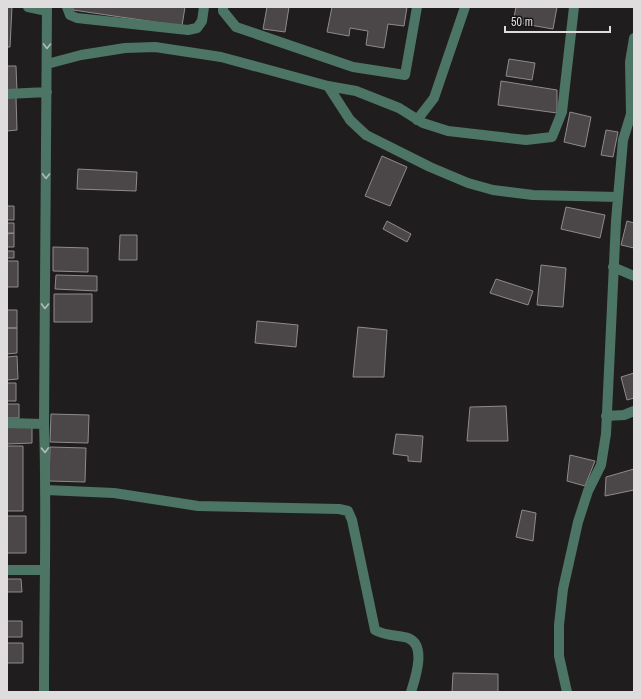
<svg xmlns="http://www.w3.org/2000/svg" width="641" height="699" viewBox="0 0 641 699" font-family="'Archivo Narrow',sans-serif">
<style>
.building{fill:#4b4748;stroke:#8f8b8c}
.lines{fill:none;stroke-linecap:round;stroke-linejoin:round}
.minor{stroke:#4c7565;stroke-width:10}
.oneway{stroke:#b3bdb9}
</style>
<rect width="100%" height="100%" fill="#201d1e"/>
<path class="building" d="M 7,7 L 12,7 L 10,47 L 7,47 Z
M 73,7 L 185,7 L 182,26 L 73,10 Z
M 267,7 L 289,7 L 285,32 L 263,29 Z
M 332,7 L 407,7 L 404,26 L 388,24 L 384,48 L 366,45 L 368,31 L 350,28 L 349,36 L 327,32 Z
M 516,7 L 557,7 L 553,29 L 513,22 Z
M 509,59 L 535,63 L 532,80 L 506,76 Z
M 7,66 L 16,66 L 17,92 L 7,93 Z
M 501,81 L 557,90 L 557,113 L 498,105 Z
M 16,97 L 17,130 L 7,131 L 7,98 Z
M 570,112 L 591,117 L 585,147 L 564,142 Z
M 606,130 L 618,132 L 613,157 L 601,155 Z
M 382,156 L 407,167 L 390,206 L 365,196 Z
M 78,169 L 137,172 L 136,191 L 77,189 Z
M 7,206 L 14,206 L 14,220 L 7,220 Z
M 566,207 L 605,215 L 600,238 L 561,229 Z
M 387,221 L 411,234 L 407,242 L 383,229 Z
M 627,221 L 634,223 L 634,248 L 621,245 Z
M 7,223 L 14,223 L 14,233 L 7,233 Z
M 14,233 L 14,247 L 7,247 L 7,234 Z
M 120,235 L 137,235 L 137,260 L 119,260 Z
M 53,247 L 88,248 L 88,272 L 53,271 Z
M 7,251 L 14,251 L 14,258 L 7,258 Z
M 7,261 L 18,261 L 18,287 L 7,287 Z
M 541,265 L 566,268 L 563,307 L 537,305 Z
M 56,275 L 97,276 L 97,291 L 55,289 Z
M 496,279 L 533,291 L 528,305 L 490,293 Z
M 54,294 L 92,294 L 92,322 L 54,322 Z
M 7,310 L 17,310 L 17,328 L 7,328 Z
M 257,321 L 298,325 L 296,347 L 255,343 Z
M 358,327 L 387,330 L 384,377 L 353,377 Z
M 7,328 L 17,328 L 17,353 L 7,354 Z
M 17,356 L 18,379 L 7,380 L 7,357 Z
M 634,373 L 634,398 L 627,400 L 621,377 Z
M 7,383 L 16,383 L 16,401 L 7,401 Z
M 7,404 L 19,404 L 19,418 L 7,418 Z
M 506,406 L 508,441 L 467,441 L 470,407 Z
M 51,414 L 89,415 L 88,443 L 50,442 Z
M 7,425 L 32,425 L 32,443 L 7,444 Z
M 396,434 L 423,436 L 421,462 L 408,461 L 408,456 L 393,454 Z
M 7,446 L 23,446 L 23,511 L 7,511 Z
M 50,447 L 86,448 L 85,482 L 49,481 Z
M 570,455 L 595,461 L 585,486 L 567,481 Z
M 634,469 L 634,490 L 605,496 L 606,477 Z
M 522,510 L 536,513 L 533,541 L 516,537 Z
M 7,516 L 26,516 L 26,553 L 7,553 Z
M 7,579 L 21,579 L 22,592 L 7,592 Z
M 7,621 L 22,621 L 22,637 L 7,637 Z
M 7,643 L 23,643 L 23,663 L 7,663 Z
M 453,673 L 498,674 L 498,692 L 452,692 Z"/>
<g class="lines">
<path class="minor" d="M 28,7 L 47,11
M 67,7 L 70,15 L 77,18 L 188,30 L 197,28 L 202,21 L 204,7
M 223,7 L 223,11 L 236,27 L 353,67 L 405,75 L 417,7
M 47,64 L 81,55 L 125,48 L 155,47 L 221,57 L 328,86 L 350,120 L 366,135 L 430,167 L 468,183 L 493,190 L 533,195 L 618,197
M 328,86 L 356,91 L 399,108 L 423,123 L 448,131 L 526,140 L 552,137 L 562,112 L 574,7
M 7,94 L 47,92
M 417,120 L 434,98 L 465,7
M 613,267 L 634,276
M 606,416 L 624,415 L 634,411
M 7,423 L 44,424
M 46,490 L 114,493 L 198,506 L 339,509 L 348,511 L 352,520 L 375,630 C 385,636 398,635 408,638 C 427,645 415,679 411,692
M 7,570 L 44,570
M 44,692 C 44,602 47,513 44,424 L 47,7
M 567,692 L 559,656 L 559,625 L 563,589 L 578,522 L 588,491 L 601,465 L 606,434 L 616,221 L 623,140 L 631,114 L 630,62 L 634,38"/>
</g>
<defs><path id="oneway-chevron" d="M-2-3.5L2.5 0L-2 3.5" fill="none" stroke-width="1.6" stroke-linecap="round" stroke-linejoin="round"/></defs>
<g class="oneway">
<use href="#oneway-chevron" transform="translate(47 46) rotate(91)"/>
<use href="#oneway-chevron" transform="translate(46 176) rotate(91)"/>
<use href="#oneway-chevron" transform="translate(45 306) rotate(91)"/>
<use href="#oneway-chevron" transform="translate(45 450) rotate(88)"/>
</g>
<rect width="641" height="699" fill="none" stroke="#dfdcdd" stroke-width="16"/>
<path d="M505 26v6h105v-6" fill="none" stroke="#dfdcdd" stroke-width="2"/>
<text x="511" y="26" font-size="12" fill="#dfdcdd" stroke="#171415" stroke-width="3" paint-order="stroke">50 m</text>
</svg>
